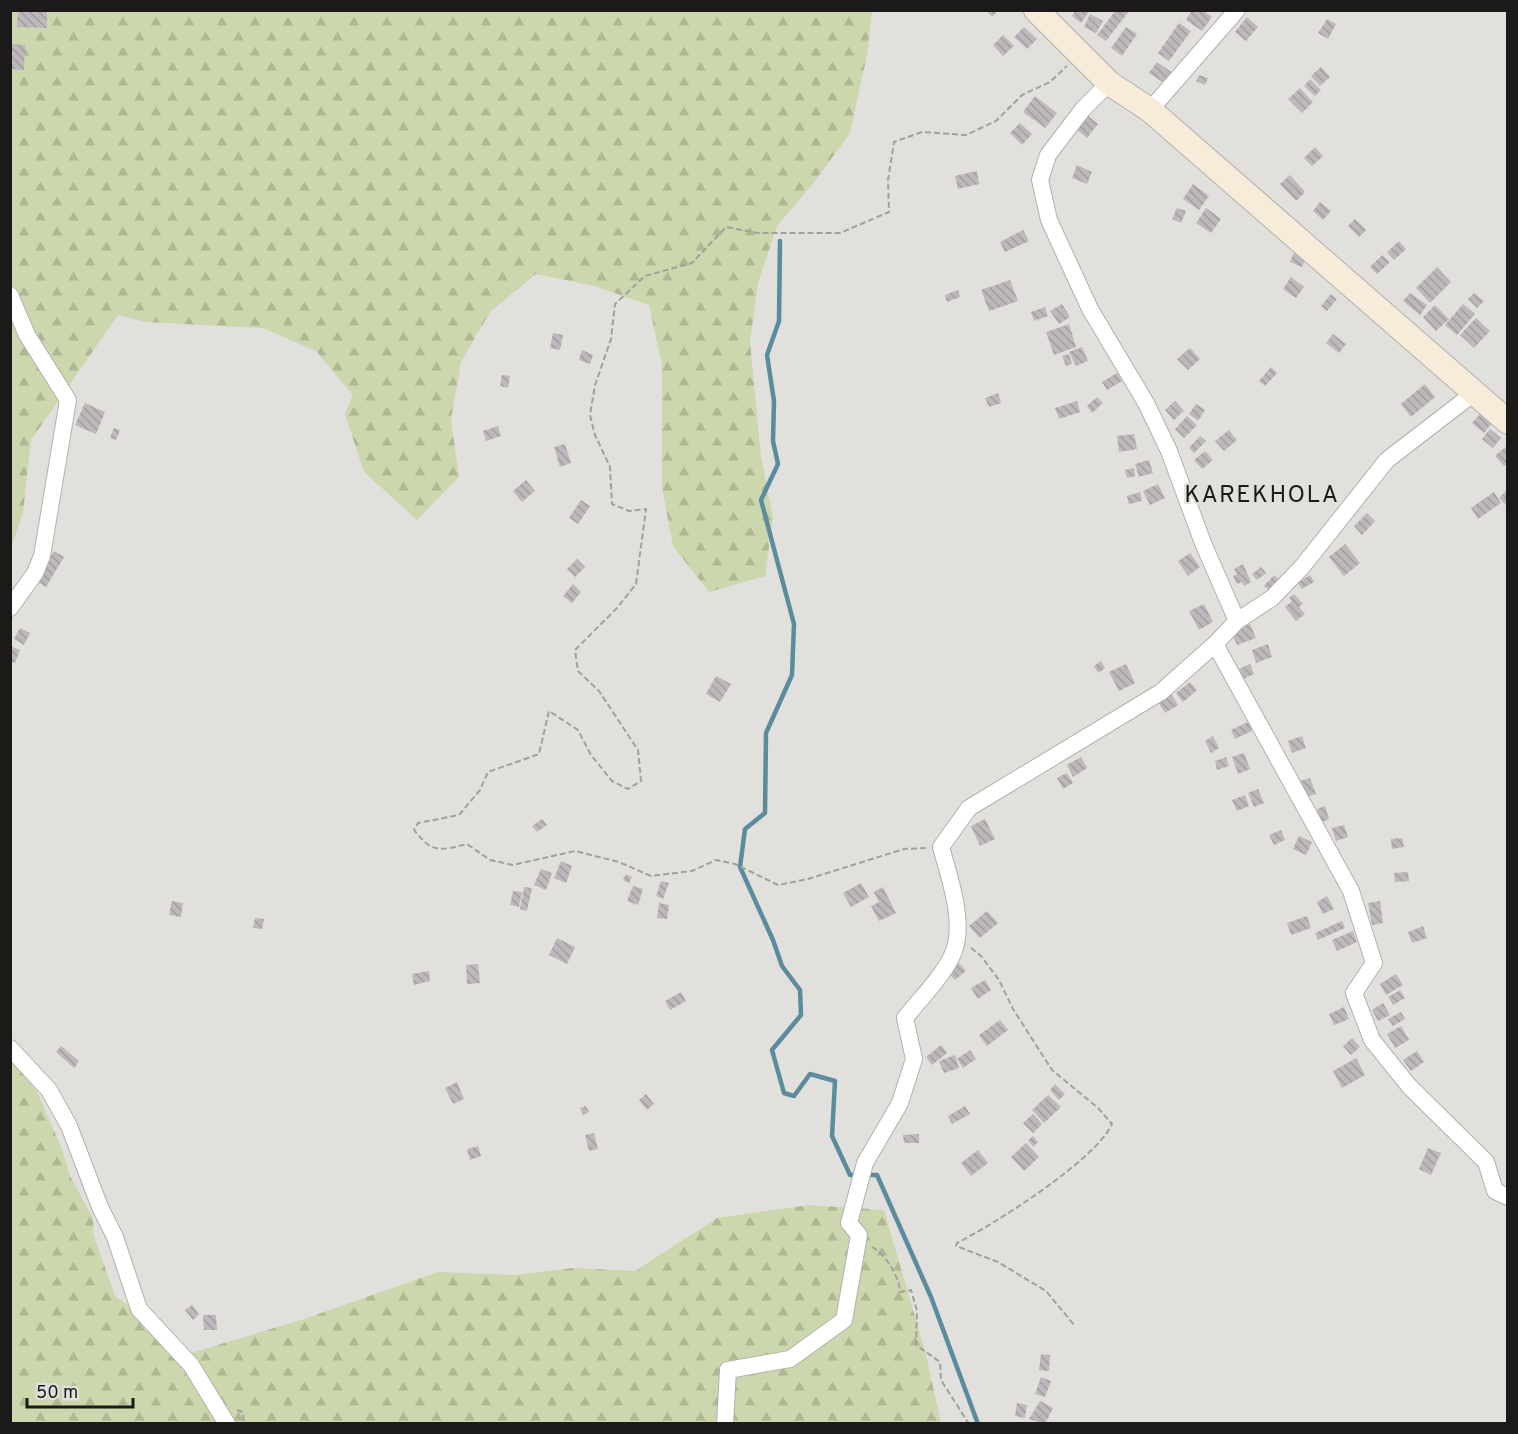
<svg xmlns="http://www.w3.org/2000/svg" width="1518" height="1434" viewBox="0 0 1518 1434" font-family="Overpass,sans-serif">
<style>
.forest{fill:url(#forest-firs)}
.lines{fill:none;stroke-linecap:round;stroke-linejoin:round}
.stream{stroke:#5b8c9d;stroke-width:4.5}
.building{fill:url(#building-back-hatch)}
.street-casing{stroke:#b3b0ad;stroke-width:18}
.secondary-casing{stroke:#b3b0ad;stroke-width:26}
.path{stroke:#a2a09d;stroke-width:2;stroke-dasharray:6 3;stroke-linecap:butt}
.street{stroke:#fff;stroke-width:16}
.secondary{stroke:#f7ecd9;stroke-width:24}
.labels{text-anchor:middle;stroke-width:4.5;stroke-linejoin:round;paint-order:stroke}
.quarter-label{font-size:24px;letter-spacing:1.5px;fill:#1b1a19;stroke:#e2e0dd}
</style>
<defs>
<pattern id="forest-firs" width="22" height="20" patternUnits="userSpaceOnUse" patternTransform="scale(1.5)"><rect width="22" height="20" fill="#ccd7ae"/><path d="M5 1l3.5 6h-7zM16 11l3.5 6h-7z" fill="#afb895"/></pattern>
<pattern id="building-back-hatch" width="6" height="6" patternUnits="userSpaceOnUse" patternTransform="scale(1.5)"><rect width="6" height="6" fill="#bcb8bb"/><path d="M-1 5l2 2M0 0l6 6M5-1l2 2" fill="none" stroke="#a19ea0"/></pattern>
</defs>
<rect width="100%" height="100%" fill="#e2e0dd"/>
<path class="forest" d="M 11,11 L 872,11 L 867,55 L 850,133 L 815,181 L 777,226 L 758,283 L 750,342 L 761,456 L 773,518 L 765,576 L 709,592 L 673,546 L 662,487 L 662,365 L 649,305 L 594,286 L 536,274 L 490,312 L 461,362 L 451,419 L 459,477 L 417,520 L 364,472 L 345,414 L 353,395 L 316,351 L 263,328 L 145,322 L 118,315 L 31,440 L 23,513 L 11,547 Z
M 10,1049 L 38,1094 L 62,1149 L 70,1176 L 93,1218 L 94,1236 L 115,1296 L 144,1316 L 188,1354 L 304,1319 L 438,1272 L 515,1275 L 573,1268 L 635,1271 L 717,1218 L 809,1205 L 884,1210 L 926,1355 L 941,1423 L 11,1423 Z"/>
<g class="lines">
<path class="stream" d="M 780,241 L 779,321 L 767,355 L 774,401 L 773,441 L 778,464 L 761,500 L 794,624 L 792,675 L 766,733 L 765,813 L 745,829 L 740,867 L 773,940 L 782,966 L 800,990 L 801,1015 L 772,1050 L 784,1093 L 794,1096 L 810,1074 L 835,1081 L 832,1136 L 850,1175 L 857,1175
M 866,1175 L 877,1175 L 931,1297 L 978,1424"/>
</g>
<path class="building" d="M 18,10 L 47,10 L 47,28 L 17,27 Z
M 986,10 L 998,10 L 992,17 Z
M 1076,10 L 1090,10 L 1081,23 L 1072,16 Z
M 1116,10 L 1130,10 L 1106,41 L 1097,35 Z
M 1192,10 L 1203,10 L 1212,17 L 1202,31 L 1186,20 Z
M 1090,14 L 1103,21 L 1096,33 L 1084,27 Z
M 1247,17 L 1258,27 L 1246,41 L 1235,32 Z
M 1327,19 L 1336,24 L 1328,39 L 1318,33 Z
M 1179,23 L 1191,31 L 1169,61 L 1158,53 Z
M 1024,27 L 1037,39 L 1027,49 L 1014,37 Z
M 1126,27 L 1137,34 L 1122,56 L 1111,48 Z
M 1003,35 L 1014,46 L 1003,56 L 993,45 Z
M 10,44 L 25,45 L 24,70 L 10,69 Z
M 1157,62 L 1171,72 L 1164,83 L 1149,73 Z
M 1321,67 L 1330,77 L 1320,86 L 1311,76 Z
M 1199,75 L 1208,78 L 1205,85 L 1196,81 Z
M 1310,79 L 1321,90 L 1315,96 L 1304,86 Z
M 1300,88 L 1313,102 L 1302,113 L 1288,99 Z
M 1035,96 L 1057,113 L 1045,128 L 1023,112 Z
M 1087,115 L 1098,124 L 1087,138 L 1076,129 Z
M 1020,123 L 1032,134 L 1022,145 L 1010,133 Z
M 1315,147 L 1323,156 L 1312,166 L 1304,158 Z
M 1077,165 L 1092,172 L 1087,184 L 1072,178 Z
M 977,171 L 979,184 L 958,189 L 955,176 Z
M 1290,175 L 1305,192 L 1296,201 L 1280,184 Z
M 1193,184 L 1209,196 L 1199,210 L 1183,199 Z
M 1320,202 L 1331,211 L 1323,220 L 1313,211 Z
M 1177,208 L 1186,211 L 1181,223 L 1172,219 Z
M 1206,208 L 1221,219 L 1211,233 L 1196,223 Z
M 1355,219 L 1366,230 L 1359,237 L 1348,226 Z
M 1023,230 L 1029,241 L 1005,252 L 1000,242 Z
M 1399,241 L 1406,249 L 1394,260 L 1387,252 Z
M 1295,250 L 1307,255 L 1302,267 L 1290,262 Z
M 1382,255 L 1390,262 L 1377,274 L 1370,267 Z
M 1437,267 L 1451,282 L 1430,303 L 1416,288 Z
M 1291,277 L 1304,287 L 1296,298 L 1283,289 Z
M 1010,280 L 1018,301 L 989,311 L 981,290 Z
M 958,290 L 960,297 L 947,302 L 945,295 Z
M 1410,293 L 1427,305 L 1420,315 L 1403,301 Z
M 1474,293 L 1484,301 L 1477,308 L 1468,299 Z
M 1331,294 L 1337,299 L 1327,311 L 1321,306 Z
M 1062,304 L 1070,317 L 1059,324 L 1050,311 Z
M 1463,304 L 1475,314 L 1457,335 L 1445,325 Z
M 1435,305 L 1449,319 L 1436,331 L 1423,317 Z
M 1045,307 L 1048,316 L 1034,321 L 1031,312 Z
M 1476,318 L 1490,331 L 1474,348 L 1460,335 Z
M 1069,324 L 1076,347 L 1054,355 L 1046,332 Z
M 553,333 L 563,335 L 560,350 L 550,348 Z
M 1333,334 L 1346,344 L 1339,353 L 1326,343 Z
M 1082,347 L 1088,361 L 1076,366 L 1069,352 Z
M 1190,348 L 1200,359 L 1188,370 L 1177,359 Z
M 582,350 L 593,355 L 590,364 L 579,360 Z
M 1069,354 L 1072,364 L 1066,366 L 1062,356 Z
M 1271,367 L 1277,373 L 1265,386 L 1259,381 Z
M 1117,373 L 1122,381 L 1107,390 L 1102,382 Z
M 502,375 L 510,376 L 508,388 L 500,386 Z
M 1425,384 L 1435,397 L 1411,417 L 1401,404 Z
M 998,393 L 1001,403 L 989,407 L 985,398 Z
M 1097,397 L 1103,403 L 1092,413 L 1087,406 Z
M 1077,401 L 1080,412 L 1059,419 L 1055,408 Z
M 1175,401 L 1184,411 L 1174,420 L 1165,410 Z
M 85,403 L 105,412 L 96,434 L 75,425 Z
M 1196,404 L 1205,410 L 1198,421 L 1189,414 Z
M 1480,414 L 1492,423 L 1484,433 L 1472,423 Z
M 1187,416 L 1197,425 L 1184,438 L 1175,429 Z
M 498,426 L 501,436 L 486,441 L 483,431 Z
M 114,428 L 120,430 L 116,440 L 110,438 Z
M 1490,429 L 1501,438 L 1493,448 L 1482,439 Z
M 1229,430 L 1237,440 L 1224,451 L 1215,441 Z
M 1134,434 L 1137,449 L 1119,452 L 1117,436 Z
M 1200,436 L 1206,441 L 1194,453 L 1189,448 Z
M 565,444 L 571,463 L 560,467 L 554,447 Z
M 1508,445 L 1508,464 L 1504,466 L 1495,456 Z
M 1205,451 L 1213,460 L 1202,469 L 1194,460 Z
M 1149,460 L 1153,473 L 1139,477 L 1135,464 Z
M 1134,468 L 1135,476 L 1127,478 L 1125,470 Z
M 526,480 L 535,491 L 522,502 L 513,491 Z
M 1158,484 L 1165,498 L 1150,505 L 1143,491 Z
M 1508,489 L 1508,507 L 1499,498 Z
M 1140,492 L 1142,501 L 1129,504 L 1127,496 Z
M 1494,492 L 1501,503 L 1478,519 L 1471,508 Z
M 581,500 L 590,506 L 578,524 L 569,518 Z
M 1367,513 L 1375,521 L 1362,535 L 1354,526 Z
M 1345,544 L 1360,563 L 1344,576 L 1329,557 Z
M 54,551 L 64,557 L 46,587 L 36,581 Z
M 1190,553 L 1200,567 L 1188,576 L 1178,561 Z
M 577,559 L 585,567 L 575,577 L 567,569 Z
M 1243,564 L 1251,582 L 1244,586 L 1242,582 L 1237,584 L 1233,576 L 1237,574 L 1234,569 Z
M 1261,567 L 1266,573 L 1257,580 L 1252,574 Z
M 1274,575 L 1280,580 L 1270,591 L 1264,586 Z
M 1310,575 L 1314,582 L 1302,589 L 1298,583 Z
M 573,584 L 581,592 L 572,603 L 563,596 Z
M 1294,594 L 1303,604 L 1299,607 L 1305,614 L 1296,621 L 1285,607 L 1292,601 L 1289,598 Z
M 1204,604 L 1213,622 L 1199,630 L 1189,611 Z
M 1250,624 L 1256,638 L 1237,645 L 1231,632 Z
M 20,628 L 30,633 L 24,645 L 14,639 Z
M 1268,644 L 1272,657 L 1256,663 L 1252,650 Z
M 10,646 L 20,650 L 15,663 L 10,661 Z
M 1101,661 L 1105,668 L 1098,673 L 1094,666 Z
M 1126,664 L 1135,683 L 1119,691 L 1109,672 Z
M 1250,664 L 1254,674 L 1243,679 L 1239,669 Z
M 716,676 L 731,684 L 720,702 L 706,694 Z
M 1190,682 L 1197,690 L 1183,702 L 1176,693 Z
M 1170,692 L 1178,705 L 1165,713 L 1157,700 Z
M 1248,722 L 1252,731 L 1235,739 L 1231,730 Z
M 1213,736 L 1219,748 L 1211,753 L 1205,741 Z
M 1302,736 L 1306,748 L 1292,753 L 1288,741 Z
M 1244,753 L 1250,769 L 1238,774 L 1232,757 Z
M 1081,757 L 1087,768 L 1073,777 L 1067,765 Z
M 1226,757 L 1229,766 L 1217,770 L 1215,761 Z
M 1067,773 L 1073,783 L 1063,789 L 1057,778 Z
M 1310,778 L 1316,794 L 1306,797 L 1300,781 Z
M 1258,789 L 1264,803 L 1254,807 L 1248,793 Z
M 1245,795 L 1249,806 L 1237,811 L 1232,800 Z
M 1325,806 L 1329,819 L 1322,822 L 1317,809 Z
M 542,819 L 547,825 L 537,832 L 532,826 Z
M 985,819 L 995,839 L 980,846 L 971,826 Z
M 1344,825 L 1348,837 L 1336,841 L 1332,828 Z
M 1281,830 L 1285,840 L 1274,845 L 1269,835 Z
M 1299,836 L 1312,842 L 1306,855 L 1293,849 Z
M 1402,838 L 1404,847 L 1392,849 L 1391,839 Z
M 561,861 L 572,866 L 566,883 L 554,878 Z
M 541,869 L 552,873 L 546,890 L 534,885 Z
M 1408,872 L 1409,881 L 1395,882 L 1394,873 Z
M 626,874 L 632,877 L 629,883 L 623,880 Z
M 661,881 L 669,883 L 663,899 L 656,896 Z
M 861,883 L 869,897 L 851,907 L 843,893 Z
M 633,886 L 643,889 L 638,905 L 627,901 Z
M 524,887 L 532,888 L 527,911 L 520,909 Z
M 883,887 L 896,913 L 879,921 L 871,906 L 879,902 L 874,892 Z
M 513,891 L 522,892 L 519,907 L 510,905 Z
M 1327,896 L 1334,909 L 1323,914 L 1317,902 Z
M 172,901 L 183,903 L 181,917 L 169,915 Z
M 1380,901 L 1383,923 L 1372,925 L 1368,903 Z
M 659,903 L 669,905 L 667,919 L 657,918 Z
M 987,911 L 998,923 L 980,938 L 969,926 Z
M 1307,916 L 1311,928 L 1291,935 L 1287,923 Z
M 255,918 L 264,919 L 262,929 L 253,928 Z
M 1342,921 L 1345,928 L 1318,940 L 1315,933 Z
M 1423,926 L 1427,938 L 1412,943 L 1408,932 Z
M 1353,931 L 1357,942 L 1337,951 L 1332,940 Z
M 557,938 L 575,947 L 567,964 L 549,955 Z
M 959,963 L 966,971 L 955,980 L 948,972 Z
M 478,964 L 480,983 L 467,984 L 466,965 Z
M 429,971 L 430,981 L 414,985 L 412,974 Z
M 1396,974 L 1403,985 L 1386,995 L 1380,984 Z
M 985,980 L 991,990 L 978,999 L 971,988 Z
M 1400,990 L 1405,998 L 1393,1005 L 1388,997 Z
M 681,992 L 686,1001 L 670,1010 L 665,1001 Z
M 1383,1003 L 1390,1015 L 1378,1021 L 1372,1010 Z
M 1344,1007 L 1349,1019 L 1334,1025 L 1329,1014 Z
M 1401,1012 L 1405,1019 L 1393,1026 L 1388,1019 Z
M 1000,1020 L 1008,1030 L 987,1046 L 979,1035 Z
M 1401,1026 L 1409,1040 L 1395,1048 L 1387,1034 Z
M 1352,1038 L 1360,1047 L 1351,1055 L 1343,1046 Z
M 941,1045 L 947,1053 L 932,1065 L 926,1057 Z
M 61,1046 L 79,1061 L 74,1068 L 56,1052 Z
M 970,1050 L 976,1059 L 963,1068 L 957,1059 Z
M 1417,1051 L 1424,1062 L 1411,1071 L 1403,1060 Z
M 955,1055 L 959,1068 L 944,1073 L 939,1061 Z
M 1356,1058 L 1365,1075 L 1342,1088 L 1333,1071 Z
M 457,1082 L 464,1099 L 453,1104 L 445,1088 Z
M 1055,1084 L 1065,1094 L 1059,1100 L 1050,1090 Z
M 646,1094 L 654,1104 L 647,1110 L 639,1100 Z
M 1048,1095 L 1061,1107 L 1044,1123 L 1032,1110 Z
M 586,1106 L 589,1112 L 583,1115 L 580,1108 Z
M 965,1106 L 970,1114 L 952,1124 L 948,1116 Z
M 1033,1114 L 1042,1124 L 1033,1133 L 1023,1123 Z
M 594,1133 L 598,1149 L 589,1151 L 585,1135 Z
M 919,1134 L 919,1143 L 904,1143 L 903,1135 Z
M 1033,1136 L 1038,1142 L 1033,1147 L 1028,1140 Z
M 1026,1143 L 1039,1157 L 1024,1171 L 1011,1157 Z
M 478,1146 L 481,1156 L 470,1160 L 467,1149 Z
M 1428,1148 L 1441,1153 L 1431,1175 L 1419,1169 Z
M 978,1150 L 988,1163 L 971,1176 L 961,1163 Z
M 192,1305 L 199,1314 L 193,1320 L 185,1310 Z
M 203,1315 L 216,1315 L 217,1330 L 204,1330 Z
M 1041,1354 L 1050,1355 L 1049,1371 L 1039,1370 Z
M 1041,1377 L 1051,1381 L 1045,1397 L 1035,1394 Z
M 1040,1401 L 1053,1408 L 1045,1424 L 1029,1419 Z
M 1017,1403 L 1027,1405 L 1025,1418 L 1015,1416 Z"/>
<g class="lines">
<g class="street-casing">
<path id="street" d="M 1109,83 L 1083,109 L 1048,155 L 1040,180 L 1049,220 L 1090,309 L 1146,403 L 1169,451 L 1203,543 L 1237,621
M 1150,110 L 1237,10
M 10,295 L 27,335 L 68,400 L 42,556 L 35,573 L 10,608
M 1215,644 L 1351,891 L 1374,963 L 1354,993 L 1372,1040 L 1409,1086 L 1486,1162 L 1495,1191 L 1508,1197
M 10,1048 L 49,1090 L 69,1126 L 100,1207 L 115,1237 L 139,1309 L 191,1365 L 227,1424
M 725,1424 L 728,1370 L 790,1359 L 844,1320 L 859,1235 L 849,1223 L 865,1163 L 900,1103 L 914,1059 L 905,1018 C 920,999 946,973 954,951 C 965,921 949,876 941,847 L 969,808 L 1161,692 L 1215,644 L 1237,621 L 1272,598 L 1302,567 L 1387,460 L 1474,393"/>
</g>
<g class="secondary-casing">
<path id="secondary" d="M 1036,10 L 1109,83 L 1150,110 L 1508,422"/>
</g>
<path class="path" d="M 926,848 L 904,849 L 808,879 L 778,885 L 735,864 L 716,860 L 692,871 L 651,876 L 619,862 L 575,851 L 513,865 L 490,860 L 467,844 C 439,851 432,853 414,830 L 418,823 L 459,815 L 480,790 L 488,772 L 539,754 L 549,711 L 578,730 L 591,755 L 612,781 L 628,789 L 641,781 L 638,750 L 599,691 L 578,671 L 575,650 L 617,608 L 636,584 L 646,509 L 629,511 L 612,504 L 610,467 L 595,435 L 590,415 L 595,385 L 611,339 L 615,304 L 645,276 L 692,263 L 726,227 L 758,233 L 840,233 L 889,212 L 888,180 L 894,142 L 922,132 L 966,135 L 996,121 L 1022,95 L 1050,82 L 1067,66
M 971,948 L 981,956 L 999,980 L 1013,1009 L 1052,1070 L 1098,1108 L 1112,1124 C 1096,1160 993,1225 957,1243 L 956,1246 L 998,1262 L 1046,1291 L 1075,1326
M 872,1247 C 886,1255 899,1276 900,1292 L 911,1290 L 917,1311 L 916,1345 L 940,1362 L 941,1380 L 969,1424
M 237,1410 L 243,1412 L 244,1424"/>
<use href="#street" class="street"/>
<use href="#secondary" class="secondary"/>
</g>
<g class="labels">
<g class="quarter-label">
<text x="1262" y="502">KAREKHOLA</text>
</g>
</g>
<rect width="1518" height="1434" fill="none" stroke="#1b1a19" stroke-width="24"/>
<path d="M27 1398v9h106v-9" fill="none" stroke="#1b1a19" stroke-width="3"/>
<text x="36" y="1398" font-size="18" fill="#1b1a19" stroke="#e2e0dd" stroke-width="4.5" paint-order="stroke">50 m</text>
</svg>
